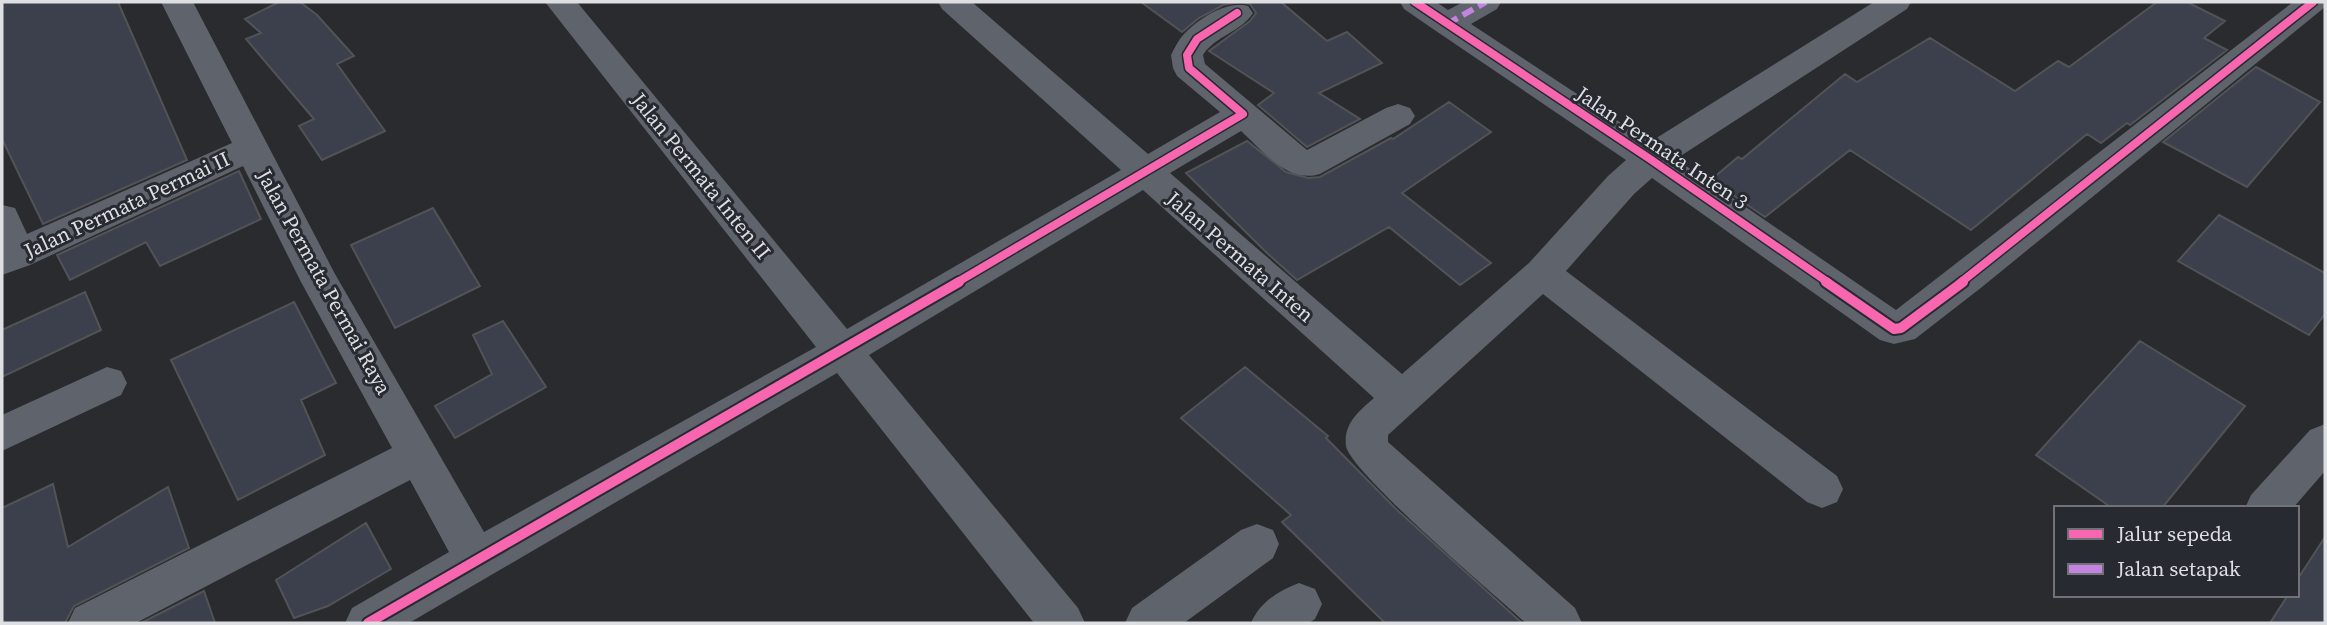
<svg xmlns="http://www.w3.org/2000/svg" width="2327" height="625" viewBox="0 0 2327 625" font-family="'Source Serif 4',serif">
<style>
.building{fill:#3c404d;stroke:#525356;stroke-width:2}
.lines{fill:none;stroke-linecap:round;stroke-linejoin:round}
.minor{fill:#5f636c;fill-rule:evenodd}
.quiet{stroke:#c483df;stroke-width:6;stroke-dasharray:12 6;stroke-linecap:butt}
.cycleway-far1-casing{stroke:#272a30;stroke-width:11}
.cycleway-casing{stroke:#272a30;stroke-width:14}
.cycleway-far1{stroke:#f766af;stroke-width:8}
.cycleway{stroke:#f766af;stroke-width:10}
.labels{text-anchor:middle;stroke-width:6;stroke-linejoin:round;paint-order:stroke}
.street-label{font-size:21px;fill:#dddfe3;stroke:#272a30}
</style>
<rect width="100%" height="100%" fill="#292b2e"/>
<path class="building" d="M 2,2 L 118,2 L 187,160 L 43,224 L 2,139 Z
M 279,2 L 300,2 L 317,15 L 354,56 L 337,64 L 385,131 L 322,160 L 299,126 L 314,119 L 246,39 L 261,33 L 245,19 Z
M 1141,2 L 1281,2 L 1327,41 L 1347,32 L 1382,63 L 1319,93 L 1360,119 L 1307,147 L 1258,105 L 1274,93 L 1209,51 L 1250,21 L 1256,13 L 1250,4 L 1240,2 L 1223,5 L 1199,18 L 1182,32 Z
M 2157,2 L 2187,2 L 2225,21 L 2204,38 L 2227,50 L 2130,125 L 2127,123 L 2101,143 L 2087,134 L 1971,230 L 1850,150 L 1765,217 L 1711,180 L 1738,157 L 1742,159 L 1845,74 L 1857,82 L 1930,38 L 2015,91 L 2058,61 L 2069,67 Z
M 2256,67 L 2320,102 L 2247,187 L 2163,142 Z
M 1449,102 L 1491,132 L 1402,193 L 1491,263 L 1460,285 L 1389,227 L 1297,280 L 1266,252 L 1186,173 L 1247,141 L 1286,172 L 1308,178 L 1320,177 L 1391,138 L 1393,139 Z
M 239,171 L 261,219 L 160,266 L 146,242 L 70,280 L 57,255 Z
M 433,208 L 480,286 L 395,328 L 351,245 Z
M 2219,215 L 2325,273 L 2325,314 L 2309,335 L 2178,261 Z
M 85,292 L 101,330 L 2,377 L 2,330 Z
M 294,302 L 336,383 L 301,400 L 325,455 L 238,500 L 171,360 Z
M 503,321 L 546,387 L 455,438 L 435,406 L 492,374 L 473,335 Z
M 2140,341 L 2245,406 L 2162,508 L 2112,508 L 2036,455 Z
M 1245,367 L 1328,436 L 1326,438 L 1396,509 L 1522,623 L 1385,623 L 1282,522 L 1291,515 L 1181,418 Z
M 53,484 L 68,547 L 168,487 L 189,548 L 74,606 L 65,623 L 2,623 L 2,508 Z
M 366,523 L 391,569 L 328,606 L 294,618 L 276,580 Z
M 2325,537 L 2325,623 L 2270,623 L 2288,595 L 2297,595 L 2297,580 Z
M 204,591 L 215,623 L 141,623 Z"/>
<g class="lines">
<path class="minor" d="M 161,2 L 193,2 L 335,274 L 484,532 L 816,347 L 545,2 L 577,2 L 847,329 L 1121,170 L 942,9 L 938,2 L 972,2 L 1148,154 L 1220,112 L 1177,76 L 1173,68 L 1171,55 C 1175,47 1180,37 1187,31 C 1202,17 1228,0 1248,6 L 1253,13 C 1241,32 1215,36 1203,55 L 1205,64 L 1307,150 L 1386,108 L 1398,104 L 1410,108 L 1415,116 L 1410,124 L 1320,174 C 1288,184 1263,151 1241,131 L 1170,173 L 1402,374 L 1529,263 L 1608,176 L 1626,160 L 1436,31 L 1404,9 L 1400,2 L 1436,2 L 1448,10 L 1463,2 L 1501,2 L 1497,9 L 1471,24 L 1650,142 L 1874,2 L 1911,2 L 1907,9 L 1676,159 L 1896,310 L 2293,2 L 2325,2 L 2325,7 L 1982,287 L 1915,339 L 1894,344 L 1880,340 L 1652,178 L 1634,194 L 1566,271 L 1837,476 L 1843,489 L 1837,502 L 1822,508 L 1807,502 L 1543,294 L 1388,435 L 1388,442 L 1575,608 L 1582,623 L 1526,623 C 1498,598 1350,472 1346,446 C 1343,424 1359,411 1374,398 L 1143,190 L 869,355 L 1078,608 L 1085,623 L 1034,623 L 837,373 L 409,623 L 345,623 L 352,608 L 449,552 L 410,480 L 136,623 L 68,623 L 75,608 L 392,448 L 301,282 L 243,166 L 30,265 L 2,275 L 2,205 L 15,208 L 27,234 L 232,143 Z
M 107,367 L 121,371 L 127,383 L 121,395 L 2,451 L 2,415 Z
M 2325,424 L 2325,471 L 2293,508 L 2245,508 L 2251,495 L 2310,430 Z
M 1257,524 L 1273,530 L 1279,544 L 1273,558 L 1184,623 L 1125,623 L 1132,608 L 1241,530 Z
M 1299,583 L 1315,589 L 1322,604 L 1315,619 L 1309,623 L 1251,623 C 1260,602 1278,591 1299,583 Z"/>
<path class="quiet" d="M 1447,24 L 1486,2"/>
<g class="cycleway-far1-casing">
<path id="cycleway-far1" d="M 1415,2 L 1650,159 L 1829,283
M 956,283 L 1243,114 L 1189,68 L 1187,55 L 1197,39 L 1237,13
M 1960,283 L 2313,2"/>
</g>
<g class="cycleway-casing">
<path id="cycleway" d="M 1826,282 L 1894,329 L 1901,328 L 1963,282
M 368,623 L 959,282"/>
</g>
<use href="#cycleway-far1" class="cycleway-far1"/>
<use href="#cycleway" class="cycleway"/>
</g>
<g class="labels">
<g class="street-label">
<text transform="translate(1662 148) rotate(34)" y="7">Jalan Permata Inten 3</text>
<text transform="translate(701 176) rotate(51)" y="7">Jalan Permata Inten II</text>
<text transform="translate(127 205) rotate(-25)" y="7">Jalan Permata Permai II</text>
<text transform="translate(1240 257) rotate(41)" y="7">Jalan Permata Inten</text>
<text transform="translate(324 282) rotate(61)" y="7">Jalan Permata Permai Raya</text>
</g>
</g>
<rect width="2327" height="625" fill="none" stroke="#dddfe3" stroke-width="7"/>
<rect x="2054" y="506" width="245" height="91" fill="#272a30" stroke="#707278" stroke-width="2"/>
<rect x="2068" y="529" width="35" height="10" fill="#f766af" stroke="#707278" stroke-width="2"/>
<text x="2117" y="541" font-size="21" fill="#dddfe3">Jalur sepeda</text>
<rect x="2068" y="564" width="35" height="10" fill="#c483df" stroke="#707278" stroke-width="2"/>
<text x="2117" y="576" font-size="21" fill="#dddfe3">Jalan setapak</text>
</svg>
